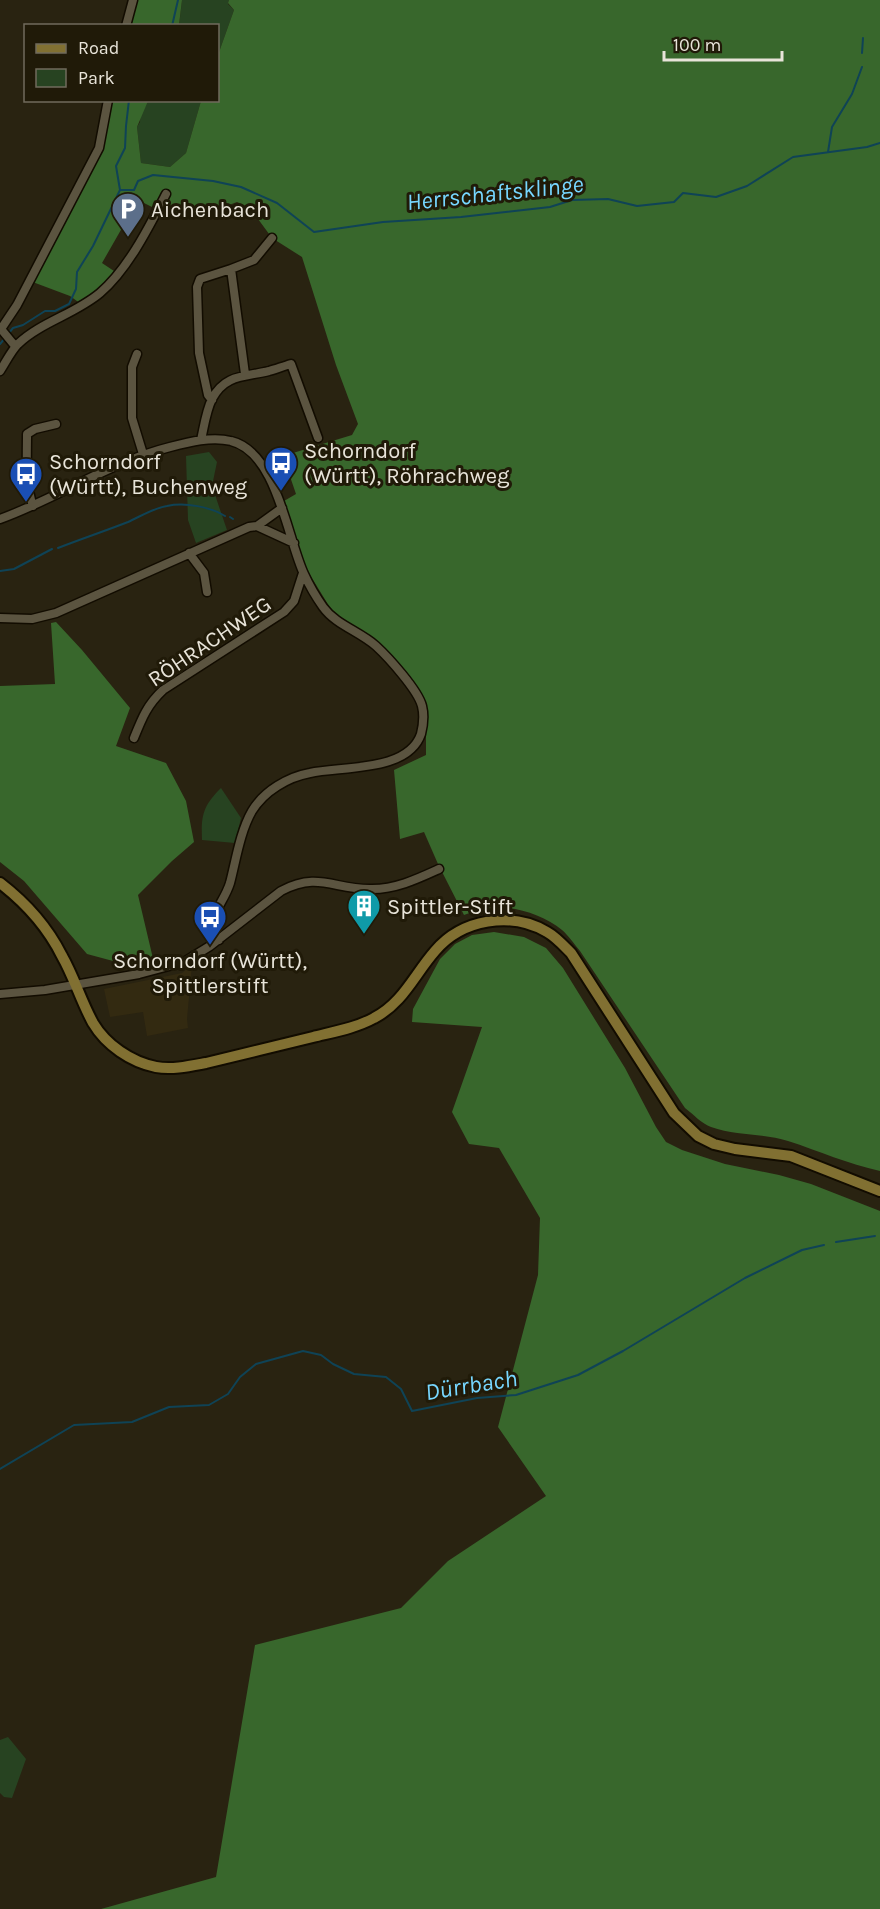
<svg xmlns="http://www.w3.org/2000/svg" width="880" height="1909" viewBox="0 0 880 1909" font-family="Karla,sans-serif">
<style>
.built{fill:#332a11}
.green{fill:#274321}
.forest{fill:#38672c}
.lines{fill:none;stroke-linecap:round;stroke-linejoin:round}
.stream{stroke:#0f4356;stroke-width:2}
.minor-casing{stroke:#120c00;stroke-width:11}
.major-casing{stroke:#120c00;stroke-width:14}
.minor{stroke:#5b5440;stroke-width:8}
.major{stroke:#817032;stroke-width:10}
.labels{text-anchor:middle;stroke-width:6;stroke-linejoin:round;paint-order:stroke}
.poi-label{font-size:22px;fill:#e8e4d9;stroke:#201a08;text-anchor:start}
.street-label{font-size:22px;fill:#e8e4d9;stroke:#201a08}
.water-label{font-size:24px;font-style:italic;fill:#77d7ff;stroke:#201a08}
</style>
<rect width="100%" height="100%" fill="#292311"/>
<path class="built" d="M 192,965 L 187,1019 L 188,1028 L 147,1036 L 143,1012 L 110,1017 L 104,989 L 182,973 Z"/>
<path class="green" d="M 182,0 L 229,0 L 228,4 L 234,10 L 218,55 L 218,26 L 179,26 Z
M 141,101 L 201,101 L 186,153 L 170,167 L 141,163 L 137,127 L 140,122 Z
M 209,452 L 217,462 L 212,486 L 227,530 L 196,543 L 188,520 L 186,456 Z
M 221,788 L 241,818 L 235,843 L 202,840 C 201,815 203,806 221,788 Z
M 8,1737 L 26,1759 L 12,1798 L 4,1797 L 0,1793 L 0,1740 Z"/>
<path class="forest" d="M 133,0 L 182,0 L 179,25 L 126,26 Z
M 229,0 L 880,0 L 880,1171 C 848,1164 819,1151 788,1141 C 763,1133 736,1136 711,1127 C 702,1124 693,1114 685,1108 L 580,951 C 574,944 568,935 562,930 C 545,916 518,907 496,907 C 485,908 474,911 464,915 L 438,864 L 424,832 L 400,839 L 394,770 L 426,755 L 426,711 L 420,694 L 411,678 L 381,646 L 332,611 L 307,570 L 284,501 L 296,494 L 283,456 L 352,435 L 358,424 L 336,365 L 302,257 L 272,238 L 250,208 L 237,202 L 195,218 L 156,209 L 138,200 L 102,263 L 117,273 L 81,304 L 70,296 L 30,281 L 99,148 L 108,101 L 148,101 L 137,127 L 141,163 L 170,167 L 186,153 L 201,101 L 218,100 L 218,55 L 234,10 L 228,3 Z
M 56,622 L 82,650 L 130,708 L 116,746 L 166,763 L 186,801 L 194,842 L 172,861 L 138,895 L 155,967 L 139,968 L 87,954 L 24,881 L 0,862 L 0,686 L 55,684 L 51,623 Z
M 494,932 L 524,937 L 546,948 L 563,968 L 625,1068 L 656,1127 L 666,1142 L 682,1150 L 725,1164 L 779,1175 L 811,1184 L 880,1211 L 880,1909 L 101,1909 L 216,1877 L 255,1645 L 401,1608 L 448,1561 L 546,1496 L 498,1427 L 538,1275 L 540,1218 L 499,1148 L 469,1144 L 452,1112 L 482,1027 L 412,1022 L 413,1009 L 440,959 L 455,944 L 472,935 Z"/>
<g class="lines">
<path class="stream" d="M 172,26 L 178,0
M 862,53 L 863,38
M 828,152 L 832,127 L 852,94 L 862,67
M 120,190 L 134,190 L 138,181 L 153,175 L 213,181 L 241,187 L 277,203 L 314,232 L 383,222 L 461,217 L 550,207 L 572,200 L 608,199 L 637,206 L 674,202 L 683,193 L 716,197 L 747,186 L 793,157 L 867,147 L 880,143
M 0,344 L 13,328 L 23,325 L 45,311 L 55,311 L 69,304 L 76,289 L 77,272 L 93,246 L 120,190 L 116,166 L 125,148 L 126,126 L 129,100
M 230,517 L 233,519
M 58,548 C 81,539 105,531 128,522 C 141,516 154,508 167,506 C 185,502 211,507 225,516
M 0,571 L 14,569 L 52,549
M 836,1242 L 875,1236
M 0,1469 L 74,1425 L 132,1422 L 169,1407 L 209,1405 L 228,1394 L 240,1377 L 256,1364 L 303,1351 L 321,1355 L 333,1364 L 354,1374 L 386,1377 L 401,1389 L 412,1411 L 477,1398 L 516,1395 L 578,1375 L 623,1351 L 745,1278 L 802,1250 L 824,1245"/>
<g class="minor-casing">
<path id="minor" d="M 126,26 L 133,0
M 231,269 L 254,260 L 272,238
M 15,346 L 1,329 L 17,305 L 99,148 L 108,100
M 137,354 L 132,367 L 132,418 L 143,454
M 0,371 C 6,362 11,351 18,344 C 41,322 75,314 100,293 C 128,269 149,227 166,194
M 212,400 L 208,395 L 199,353 L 197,287 L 200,279 L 231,269 L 245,374
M 201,440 C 204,427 206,411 212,399 C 225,374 245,377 269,371 C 276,369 284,366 291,364 L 318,438
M 33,506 C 25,484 27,457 27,434 L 35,429 L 56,424
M 0,519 C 58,498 110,462 170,447 C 189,442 212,436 231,441 C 277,452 287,538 304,574 C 309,585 316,597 323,607 C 336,625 359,631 376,646 C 388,657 418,690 422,706 C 424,714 423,726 421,734 C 408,772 343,766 310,773 C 288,777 264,791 252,811 C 240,832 236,860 230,883 C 223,906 205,915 219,940
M 257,526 L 282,508
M 189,553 L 204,573 L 207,592
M 0,618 L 32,619 L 56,613 L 249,527 L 257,526 L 294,543
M 134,738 C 142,718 147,705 163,690 L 284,612 L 294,601 L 303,573
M 0,994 L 45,990 L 139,974 L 184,962 L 210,946 L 281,891 C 319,871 334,890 372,889 C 396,889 417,879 439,869"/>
</g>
<g class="major-casing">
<path id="major" d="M 0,883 C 26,903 47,926 62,956 C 74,977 81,1001 93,1023 C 106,1045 131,1062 156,1067 C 172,1070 190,1066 206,1063 C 242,1054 277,1046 313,1037 C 333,1032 356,1028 374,1018 C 403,1003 414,975 435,951 C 462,919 511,911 547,932 C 556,937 564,946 571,953 L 674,1113 L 698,1136 L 714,1144 L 735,1149 L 791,1156 L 880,1191"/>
</g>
<use href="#minor" class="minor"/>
<use href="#major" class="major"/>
</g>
<defs>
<g id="parking-pin" transform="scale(1.725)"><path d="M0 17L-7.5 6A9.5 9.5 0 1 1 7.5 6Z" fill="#5c6f8a" stroke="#201a08"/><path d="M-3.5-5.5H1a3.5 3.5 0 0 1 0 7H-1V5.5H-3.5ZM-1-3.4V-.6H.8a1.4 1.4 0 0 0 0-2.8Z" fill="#fff"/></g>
<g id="bus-pin" transform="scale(1.725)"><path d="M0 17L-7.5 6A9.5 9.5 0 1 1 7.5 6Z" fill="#1a4fb4" stroke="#201a08"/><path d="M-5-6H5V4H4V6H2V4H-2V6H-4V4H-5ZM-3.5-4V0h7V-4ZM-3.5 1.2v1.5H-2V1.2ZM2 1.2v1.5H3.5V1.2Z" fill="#fff"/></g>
<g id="building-pin" transform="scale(1.725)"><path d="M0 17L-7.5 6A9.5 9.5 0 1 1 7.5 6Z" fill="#0f9aa8" stroke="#201a08"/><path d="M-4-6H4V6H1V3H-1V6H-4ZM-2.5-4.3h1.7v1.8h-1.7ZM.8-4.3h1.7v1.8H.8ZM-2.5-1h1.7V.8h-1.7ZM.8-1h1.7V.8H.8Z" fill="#fff"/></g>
</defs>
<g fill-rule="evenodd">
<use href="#parking-pin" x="128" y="209"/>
<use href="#bus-pin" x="281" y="463"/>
<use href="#bus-pin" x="26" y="474"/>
<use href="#building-pin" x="364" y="906"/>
<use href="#bus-pin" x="210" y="917"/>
</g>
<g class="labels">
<g class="poi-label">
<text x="151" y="217">Aichenbach</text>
<text x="304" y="458">Schorndorf<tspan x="304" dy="25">(Württ), Röhrachweg</tspan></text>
<text x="49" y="469">Schorndorf<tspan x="49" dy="25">(Württ), Buchenweg</tspan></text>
<text x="387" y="914">Spittler-Stift</text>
<text x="210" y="968" text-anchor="middle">Schorndorf (Württ),<tspan x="210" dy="25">Spittlerstift</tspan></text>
</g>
<g class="street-label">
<text transform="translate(209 641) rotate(-34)" y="8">RÖHRACHWEG</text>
</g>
<g class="water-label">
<text transform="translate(495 193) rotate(-6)" y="8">Herrschaftsklinge</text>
<text transform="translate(471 1385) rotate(-9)" y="8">Dürrbach</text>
</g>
</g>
<rect x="24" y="24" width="195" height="78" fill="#201a08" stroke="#706b5c" stroke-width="1.5"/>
<rect x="36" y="44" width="30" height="9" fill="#817032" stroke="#706b5c" stroke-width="1.5"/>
<text x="78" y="54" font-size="18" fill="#e8e4d9">Road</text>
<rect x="36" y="69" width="30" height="18" fill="#274321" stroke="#706b5c" stroke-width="1.5"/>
<text x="78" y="84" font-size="18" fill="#e8e4d9">Park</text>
<path d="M664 51v9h118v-9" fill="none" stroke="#e8e4d9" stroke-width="3"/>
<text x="673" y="51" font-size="18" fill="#e8e4d9" stroke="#201a08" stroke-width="4.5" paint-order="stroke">100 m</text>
</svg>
